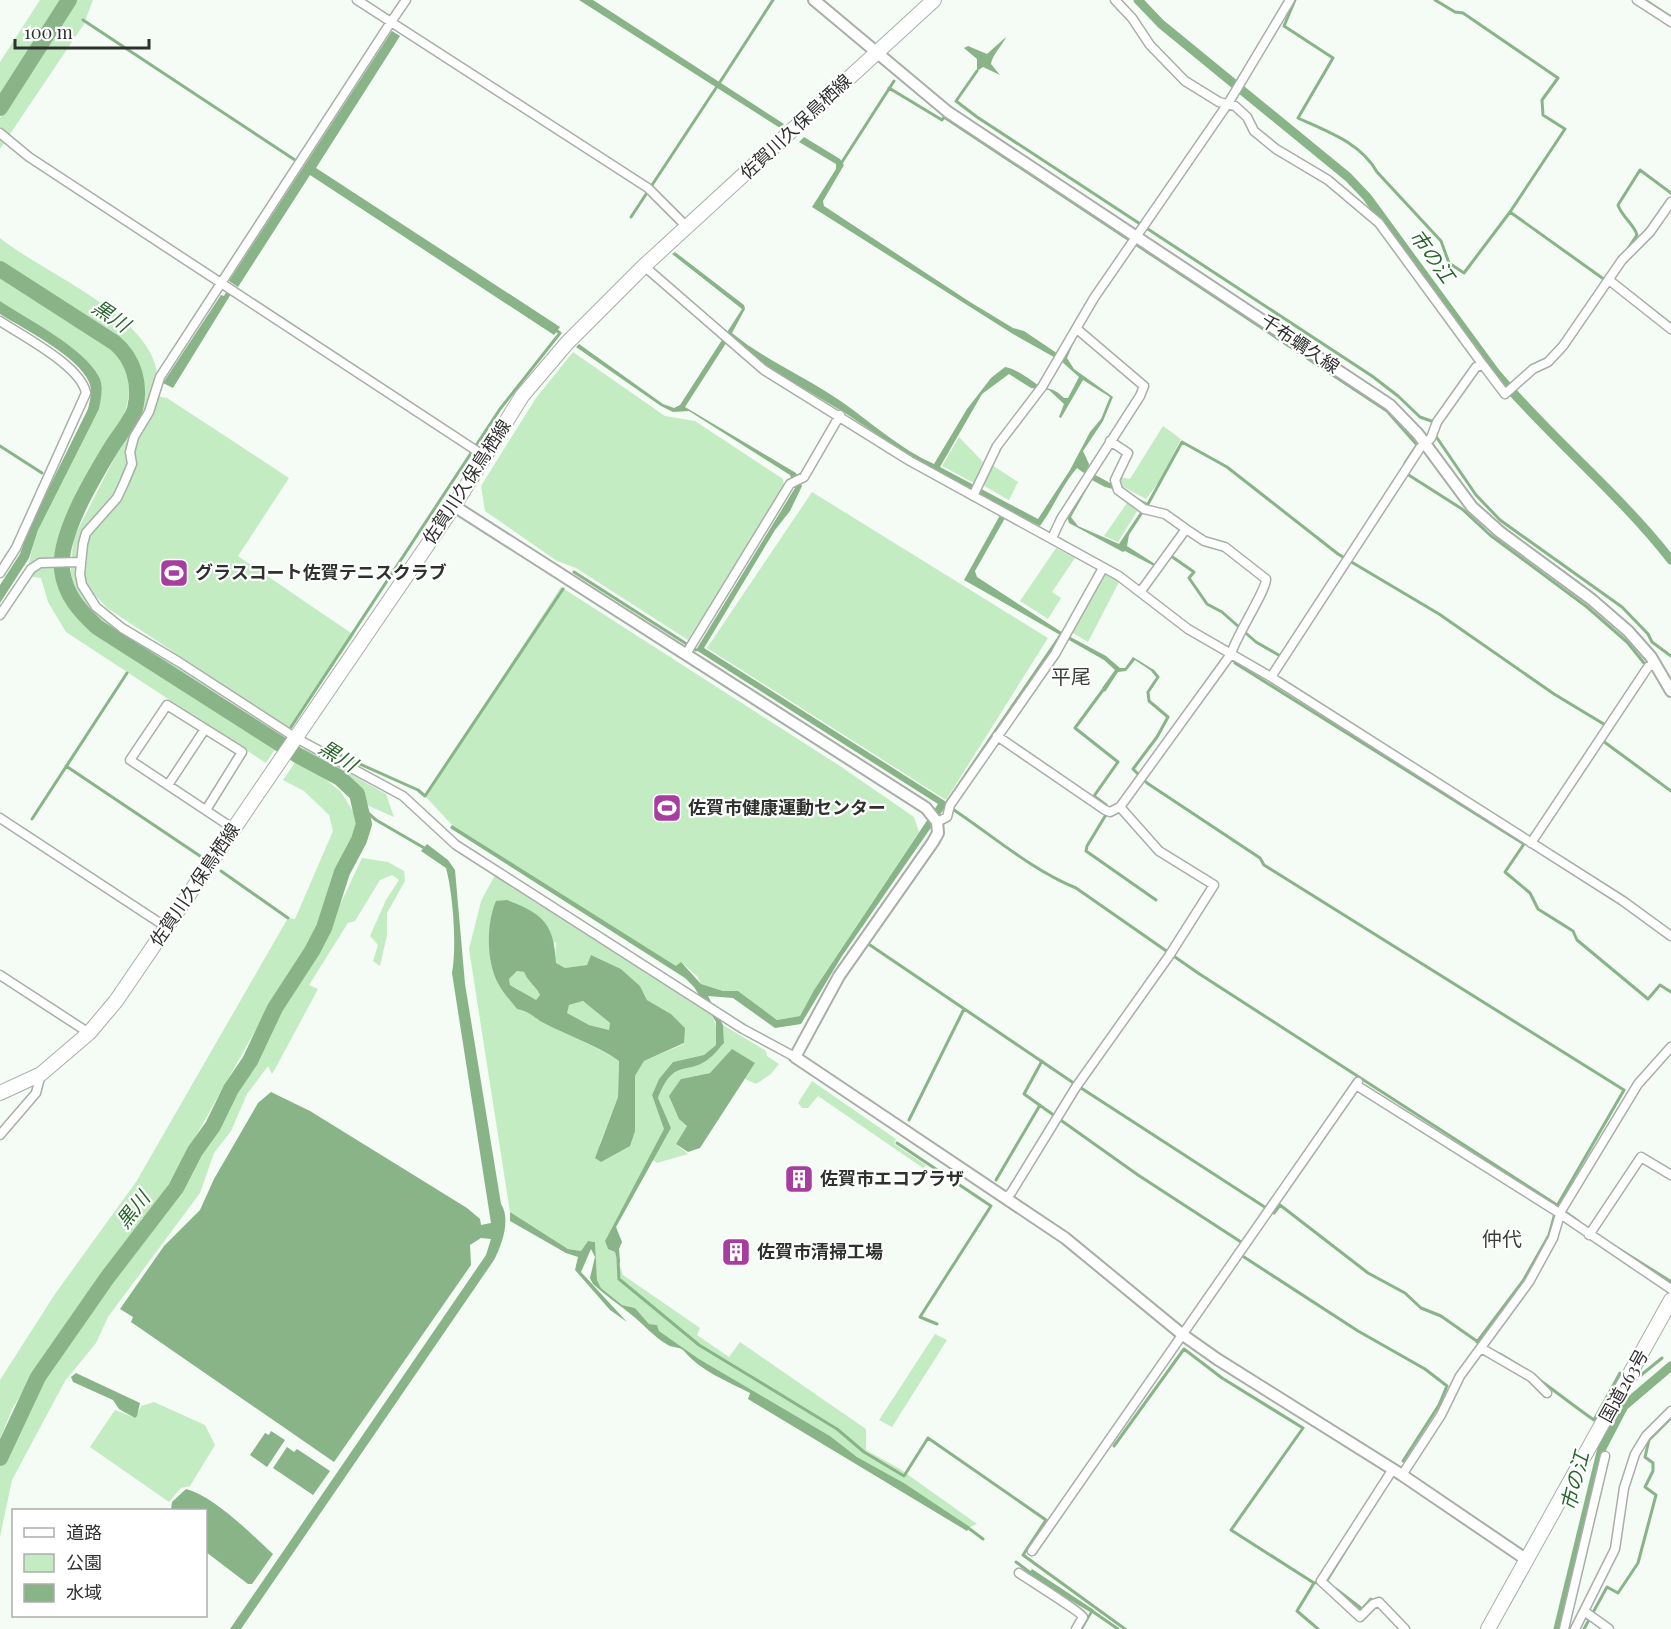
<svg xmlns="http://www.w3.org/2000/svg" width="1671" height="1629" viewBox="0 0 1671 1629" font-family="'Playfair Display','Noto Sans JP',serif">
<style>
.green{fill:#c4ecc3;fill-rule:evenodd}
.water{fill:#88b487;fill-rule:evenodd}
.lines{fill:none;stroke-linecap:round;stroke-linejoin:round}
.stream{stroke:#88b487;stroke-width:3}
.canal{stroke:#88b487;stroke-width:9}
.river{stroke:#88b487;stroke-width:16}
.minor-casing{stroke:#a9aea8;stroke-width:11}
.tertiary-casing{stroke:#a9aea8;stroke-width:14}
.primary-casing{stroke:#a9aea8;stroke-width:16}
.trunk-casing{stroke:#a9aea8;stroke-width:16}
.minor{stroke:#fff;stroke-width:8}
.tertiary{stroke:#fff;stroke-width:10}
.primary{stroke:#fff;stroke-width:14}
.trunk{stroke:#fff;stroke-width:14}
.labels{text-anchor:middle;stroke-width:4.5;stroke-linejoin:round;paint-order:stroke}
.street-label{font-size:18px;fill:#2f312f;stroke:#fff}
.poi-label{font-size:18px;font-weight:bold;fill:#2f312f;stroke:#fff;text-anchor:start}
.water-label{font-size:20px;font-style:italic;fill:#28652b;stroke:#fff}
.neighbourhood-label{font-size:20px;fill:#3b3f3b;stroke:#fff}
</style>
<rect width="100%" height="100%" fill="#f5fbf5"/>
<path class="green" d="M 40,0 L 63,0 L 0,99 L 0,62 Z
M 76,0 L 93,0 L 84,24 L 0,149 L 0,118 Z
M 0,238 C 43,273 150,315 157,373 C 158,380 154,389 152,395 L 167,398 L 289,478 L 238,556 L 354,635 L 291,729 L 107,608 C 101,601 92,593 88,585 C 77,562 91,532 101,511 L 85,527 L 77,546 L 76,583 L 87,602 L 108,623 L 236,705 L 101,625 L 80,605 L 70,583 L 73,539 L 139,410 L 141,385 L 133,359 L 120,342 L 0,264 Z
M 0,275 C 31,295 104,333 122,361 C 152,404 81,489 64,530 C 57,547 56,566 59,584 C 63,602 77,617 89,629 L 275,749 L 266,763 L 66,632 L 48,602 L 41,578 L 28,576 C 29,527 76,454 99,409 C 101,399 104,386 99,377 C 85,348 27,319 0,301 Z
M 573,352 L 665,416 L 695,421 L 783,479 L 784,487 L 688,640 L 576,568 L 557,561 L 485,511 L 481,486 L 536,398 Z
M 1163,426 L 1181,439 L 1160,480 L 1146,499 L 1120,485 L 1120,477 L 1130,479 Z
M 959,437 L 983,462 L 974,483 L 942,466 Z
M 992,465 L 1018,482 L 1009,500 L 984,486 Z
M 812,492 L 1048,638 L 946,800 L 707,648 Z
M 1127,503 L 1138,510 L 1118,542 L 1104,536 Z
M 1056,548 L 1075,558 L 1052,592 L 1061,598 L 1048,619 L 1020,601 Z
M 1102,573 L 1119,582 L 1088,642 L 1071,632 Z
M 561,587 L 840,766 L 914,817 L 919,832 L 814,990 L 800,1016 L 777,1020 L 738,991 L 723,991 L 701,984 L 697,976 L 681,962 L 677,967 L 452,825 L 425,796 Z
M 304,748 L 386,794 L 394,817 L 369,806 L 343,776 L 300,754 Z
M 296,761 L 318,773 L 341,792 L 356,816 L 356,834 L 339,867 L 317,931 L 277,992 L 162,1196 L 63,1328 L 12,1409 L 0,1439 L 0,1380 L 55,1294 L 136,1182 L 288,918 L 295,919 L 333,831 L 329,815 L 304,791 L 283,780 Z
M 362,858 L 388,862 L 404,871 L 405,881 L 387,913 L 387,935 L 380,966 L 373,961 L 378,945 L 370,936 L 386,900 L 399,880 L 392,875 L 380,880 L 355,921 L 348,923 L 309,985 L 318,989 L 275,1069 L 272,1074 L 268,1066 L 247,1094 L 231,1131 L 214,1153 L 200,1193 L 108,1317 L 96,1343 L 65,1381 L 12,1480 L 0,1537 L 0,1467 L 45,1372 L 73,1339 L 163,1212 L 185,1187 L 201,1149 L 217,1133 L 237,1091 L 254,1070 L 280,1008 L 316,956 Z
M 495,875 L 712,1015 L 718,1031 L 716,1045 L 704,1055 L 673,1062 L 659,1079 L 652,1095 L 665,1129 L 605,1241 L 608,1249 L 615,1252 L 623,1275 L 700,1328 L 697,1335 L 729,1357 L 740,1342 L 866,1429 L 866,1450 L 900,1469 L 977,1524 L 970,1527 L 904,1483 L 857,1457 L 830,1436 L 699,1359 L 659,1331 L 657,1325 L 649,1324 L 635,1308 L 622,1305 L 601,1288 L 597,1280 L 595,1242 L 588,1241 L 581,1251 L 568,1249 L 510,1212 L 469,949 L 481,901 ZM 556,942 L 555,963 L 565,968 L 587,965 L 591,955 L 621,969 L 640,986 L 647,1000 L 671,1014 L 684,1044 L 644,1061 L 635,1076 L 634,1089 L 599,1146 L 618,1097 L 619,1061 C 595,1044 566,1036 541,1021 C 520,1009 505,980 491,961 Z
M 517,971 L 524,972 C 528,982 536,986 540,995 L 536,1000 C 526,997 521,989 510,985 L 509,979 Z
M 583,1001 L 610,1023 L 609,1030 L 589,1025 L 566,1013 L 569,1005 Z
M 723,1025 L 766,1051 L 767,1056 L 779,1064 L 771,1074 L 756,1084 L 745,1079 L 755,1063 L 681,1079 L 687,1126 L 676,1144 L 688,1154 L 657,1163 L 653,1160 L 671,1128 L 658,1098 C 675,1055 687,1078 711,1057 C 716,1053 720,1047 724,1043 Z
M 812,1081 L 896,1139 L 894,1144 L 926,1165 L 923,1168 L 818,1096 L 808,1108 L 802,1108 L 798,1103 Z
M 935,1334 L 947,1340 L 892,1427 L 879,1420 Z
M 154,1402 L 205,1425 L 215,1445 L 190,1486 L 181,1488 L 169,1502 L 90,1447 L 115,1410 L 135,1418 L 141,1406 Z"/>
<path class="water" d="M 579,0 L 593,0 L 784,124 L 780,128 Z
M 392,31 L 400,36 L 316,168 L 560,327 L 554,335 L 310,175 L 238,287 L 229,281 Z
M 1006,37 C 1002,46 992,55 991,64 L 1000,75 L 983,67 L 977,71 L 977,59 L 964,48 L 968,46 L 987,54 Z
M 804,137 L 840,159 L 844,165 L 823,201 L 824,206 L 970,302 L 1013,328 L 1024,331 L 1061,356 L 1077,335 L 1067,358 L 1074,369 L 1113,397 L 1103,421 L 1083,451 L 1089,464 L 1088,471 L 1149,504 L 1147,507 L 1125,492 L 1105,487 L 1092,480 L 1071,517 L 1078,526 L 1119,544 L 1141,511 L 1144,512 L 1129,535 L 1127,546 L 1155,564 L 1154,566 L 1125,551 L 1123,552 L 1069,523 L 1067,516 L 1091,478 L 1077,468 C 1062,485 1054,507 1040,526 L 1009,511 L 975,571 L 977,577 L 1063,633 L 1106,656 L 1120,668 L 1125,668 L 1133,657 L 1154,670 L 1153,672 L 1135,660 L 1126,671 L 1118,672 L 1105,692 L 1102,688 L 1115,670 L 1104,660 L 964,580 L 1004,508 L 920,463 L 845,413 L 769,368 L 730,337 L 685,407 L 796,473 L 802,486 L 790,511 L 775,530 L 704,648 L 948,803 L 842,956 L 801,1024 L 775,1028 L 733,998 L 708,996 L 723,1025 L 724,1043 C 720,1047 716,1053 711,1057 C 687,1078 675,1055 658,1098 L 671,1128 L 616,1227 L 622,1242 L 619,1249 L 620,1262 L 618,1264 L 615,1252 L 608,1249 L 605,1241 L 664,1129 L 652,1095 L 659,1079 L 673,1062 L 704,1055 L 716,1045 L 716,1022 L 694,987 L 685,978 L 450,828 L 452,825 L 676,966 L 681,962 L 701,984 L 723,991 L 738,991 L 777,1020 L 800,1016 L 814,990 L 938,804 L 696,650 L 795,488 L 790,475 L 689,411 L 673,412 L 661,406 L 576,347 L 579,344 L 663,404 L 674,408 L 680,405 L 742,309 L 672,254 L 675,252 L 744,305 L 745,309 L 732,333 C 766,361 806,377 842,402 C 872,423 900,449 934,464 L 967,409 L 991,378 L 1005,367 C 1017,369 1030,380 1038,385 C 1050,391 1052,386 1064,398 L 1068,398 L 1079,377 L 1061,361 L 1013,334 L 812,207 L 836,169 L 836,164 L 799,142 ZM 1009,374 L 1031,388 L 1049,390 L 1064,404 L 1059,417 L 1061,418 L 1083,380 L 1110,397 L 1101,419 L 1090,432 L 1070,470 L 1038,519 L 940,467 L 982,394 Z
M 227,291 L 231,294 L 173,388 L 163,383 L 221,295 L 224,296 Z
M 0,301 C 27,319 85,348 99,377 C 104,386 101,399 99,409 L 38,530 L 29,558 L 0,603 L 0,585 L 20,554 L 29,528 L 88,409 C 90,400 93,391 89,382 C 78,356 24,329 0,314 Z
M 427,844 L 448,860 L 455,870 L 465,984 L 501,1204 C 511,1219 502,1245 494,1260 L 241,1629 L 230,1629 L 486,1255 L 491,1239 L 481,1238 L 470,1245 L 471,1265 L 334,1462 L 131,1322 L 133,1317 L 120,1309 L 164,1246 L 200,1210 L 214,1179 L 258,1103 L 271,1092 L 310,1111 L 467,1208 L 480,1219 L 481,1225 L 491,1223 L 452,973 C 457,946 453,894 446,868 L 421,851 Z
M 507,900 C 544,914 554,924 556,963 L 565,968 L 587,965 L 591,955 L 621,969 L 640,986 L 647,1000 L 671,1014 L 685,1028 L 684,1043 L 644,1061 L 635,1076 L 635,1131 L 630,1146 L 601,1162 L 595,1158 L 618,1097 L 619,1061 C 596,1044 567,1036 542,1022 C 532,1016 529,1011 517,1009 C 511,1001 504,994 499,985 C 486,963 486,924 496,901 ZM 517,971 L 524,972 C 528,982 536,986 540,995 L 536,1000 L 510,985 L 509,979 ZM 583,1001 L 610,1023 L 609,1030 L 589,1025 L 567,1013 L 569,1005 Z
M 732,1049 L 755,1063 L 700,1148 L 688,1152 L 676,1144 L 687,1126 L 679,1119 L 669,1096 L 681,1079 L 710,1073 Z
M 510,1212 L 568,1249 L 581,1251 L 588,1241 L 595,1242 L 597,1280 L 601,1288 L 622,1305 L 635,1308 L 649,1324 L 657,1325 L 659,1331 L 699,1359 L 830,1436 L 857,1457 L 904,1483 L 970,1527 L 967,1531 L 748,1399 L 750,1393 C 727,1381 701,1371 685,1352 C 680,1346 673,1348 668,1345 C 655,1338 644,1325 633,1316 C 620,1305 606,1296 593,1284 L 590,1278 L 595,1257 L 591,1249 L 581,1272 L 627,1322 L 610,1310 L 575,1270 L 578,1257 L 566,1253 L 510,1221 Z
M 76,1373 L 140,1403 L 137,1416 L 135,1418 L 119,1409 L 113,1400 L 73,1382 L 71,1377 Z
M 271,1431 L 285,1440 L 267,1467 L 250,1455 L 265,1433 L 269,1435 Z
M 287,1447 L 294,1452 L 297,1449 L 330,1471 L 313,1495 L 273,1468 Z
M 186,1489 C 215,1497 250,1533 273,1554 L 252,1584 L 248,1584 L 206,1552 L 206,1510 L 171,1510 L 172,1502 Z
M 1032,1569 L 1094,1610 L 1083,1629 L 1080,1629 L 1090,1612 L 1028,1575 Z"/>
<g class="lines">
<path class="stream" d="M 1295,0 L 1284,26 L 1333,58 L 1298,118 C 1328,132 1361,143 1377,172 L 1441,241 L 1449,263 L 1447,265
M 1435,0 L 1455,12 L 1463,13 L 1558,78 L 1542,100 L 1543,115 L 1565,129 L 1510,212 L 1464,273 L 1449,263
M 1645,0 L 1671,17
M 83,20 L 295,160
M 977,71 L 956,101 L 977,117 L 1372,376 L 1398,396 L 1420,417 L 1434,422
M 720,82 L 773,0
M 889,88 L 942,120 L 944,117 L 1387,411 L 1417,445 L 1405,463
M 842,162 L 894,81
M 1510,212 L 1605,280
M 631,217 L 716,88
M 1627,250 L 1637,235 C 1634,224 1622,217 1618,205 L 1640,170 L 1671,193
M 1435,435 L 1476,495 L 1500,520 L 1622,607 L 1648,634 L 1652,642 L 1671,656
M 0,446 L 42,473
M 1404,472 L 1462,509 L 1490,535 L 1587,607 L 1627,642 L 1644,663
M 1148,504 L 1182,442 L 1227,467 L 1338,554 L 1439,614 L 1554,694 L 1607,726
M 1169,559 L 1171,556 L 1194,572 L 1189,578 L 1207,604 L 1222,612 L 1256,642 L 1282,657
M 574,572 L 696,650
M 1235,663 L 1524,844 L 1505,872 L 1530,893 L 1538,909 L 1573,931 L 1577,940 L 1648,999 L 1660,985 L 1671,992
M 1153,671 L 1158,677 L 1148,692 L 1149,701 L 1168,717 L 1157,737 L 1133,769 L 1147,783 L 1260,858 L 1264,865 L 1624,1090 L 1557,1206 L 1549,1235 L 1523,1281 L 1477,1342
M 1103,690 L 1075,728 L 1118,762 L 1094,796 L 1106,805 L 1107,813 L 1087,846 L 1086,851 L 1156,900
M 291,727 L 500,409 L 560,333 L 557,331
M 1605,738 L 1603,741 L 1671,791
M 324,748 L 418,790 L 425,796 L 563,589
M 66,766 L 200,856
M 947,802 L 1060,636
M 362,808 L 376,820 L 426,849
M 951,808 C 992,835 1030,869 1076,888 L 1198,973 L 1557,1205
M 32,819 L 127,673
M 221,871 L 288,918
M 867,943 L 1081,1088 L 1274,1213 L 1280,1205 L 1368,1273 L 1405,1293 L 1421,1308 L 1441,1316 L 1478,1342
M 1042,1061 L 1024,1094 L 1138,1175 L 1241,1242
M 909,1120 L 964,1009
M 897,1143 L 991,1206 L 920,1317 L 937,1324
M 996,1180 L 1040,1105
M 1564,1211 L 1578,1221
M 1619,1249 L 1670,1281
M 1244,1257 L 1358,1331 L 1425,1369 L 1447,1386 L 1439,1405 L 1403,1461
M 618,1260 L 619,1279 L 699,1345 L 837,1429 L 864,1452 L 904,1476 L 928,1438 L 1046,1520 L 1023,1555 L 1125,1629
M 1500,1354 C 1534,1373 1562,1398 1594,1420 L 1620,1373
M 1635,1380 L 1662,1358
M 1114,1446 L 1184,1349 L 1222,1378 L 1303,1428 L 1231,1530 L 1314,1583 L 1320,1582
M 967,1527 L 983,1539
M 1016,1562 L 1032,1574
M 1326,1582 L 1352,1540
M 1314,1583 L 1297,1611 L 1318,1629
M 1336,1589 L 1362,1609 L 1371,1599 L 1374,1602
M 1092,1611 L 1118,1629
M 1584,1629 L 1607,1587 L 1618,1593 L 1638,1563 L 1656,1495 L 1645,1487 L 1653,1471 L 1653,1463 L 1645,1457 L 1649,1440 L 1671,1418"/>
<path class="canal" d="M 1138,0 L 1161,24 L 1348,177 L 1367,197 L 1495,372 C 1550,438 1618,492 1671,560
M 1558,1629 L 1602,1448 L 1624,1406 L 1671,1366"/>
<path class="river" d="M 0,108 L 69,0
M 0,269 L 115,343 C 134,359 141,385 135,409 C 131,422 118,436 111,448 C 93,478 58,535 62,570 C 65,595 80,611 97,627 L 299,756 L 340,778 L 357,794 L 364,824 L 359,840 L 342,872 L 324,928 L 312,951 L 275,1008 L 250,1061 L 231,1089 L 213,1126 L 195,1151 L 176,1188 L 107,1278 L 38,1377 L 0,1458"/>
<g class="minor-casing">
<path id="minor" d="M 357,0 L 391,22 L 406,0
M 1115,0 L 1132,18 L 1150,45 L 1185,81 L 1219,102 L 1235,106 L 1247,117 L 1254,131 L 1276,149 L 1328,180 L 1379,223 L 1483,365
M 1637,0 L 1671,22
M 0,133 L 29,157 L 486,457
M 687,227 L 648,188 L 391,22 L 160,377 L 149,412 L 134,437 L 130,452 L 132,464 L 124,483 L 117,498 L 86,533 L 83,544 L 80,574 L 82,585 L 96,607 L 122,628 L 179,662 L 296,738 L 403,796 L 456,845 L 743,1029 L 795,1057
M 644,266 L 764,370 L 910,461 L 1119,576 L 1188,629 L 1271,677 L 1623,901 L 1671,936
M 1609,280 L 1671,329
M 0,321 C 24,337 81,366 86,393 L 16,548 L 0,573
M 1110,441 L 1128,453 L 1115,480 L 1118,490 L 1144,509 L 1165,514 L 1186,529
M 973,496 L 997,446 L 1042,387 L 1094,298 L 1229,102 L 1290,0
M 1052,538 L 1061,519 L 1140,396 L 1144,386 L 1077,329
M 0,615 L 31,569 L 40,563 L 80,562
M 686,654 L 790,484 L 804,477 L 840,415
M 1271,677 L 1420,448 L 1431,438 L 1437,422 L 1476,367 L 1483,365 L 1505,394 L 1533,369 L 1548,362 L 1563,346 L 1622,260 L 1650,232 L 1671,202
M 997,736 L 1105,810 L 1110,812 L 1120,807
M 168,785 L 205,729
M 206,810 L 242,752 L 167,705 L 130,760 L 234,829
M 0,818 L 166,927
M 937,822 L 947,817 L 950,805 L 1055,654 L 1103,568
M 1531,843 L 1648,667 L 1655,664
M 0,975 L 89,1033
M 1356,1085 L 1553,1209 L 1671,1289
M 0,1135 L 36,1093 L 41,1074
M 1005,1198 L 1011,1193 L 1076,1087 L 1169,956 L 1214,885 L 1159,851 L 1120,807 L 1231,654 C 1236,636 1267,589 1266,579 L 1225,547 L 1204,541 L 1186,529 L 1141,591
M 1589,1235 L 1641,1157 L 1671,1175
M 1481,1348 L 1531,1377 L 1547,1393
M 1393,1469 L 1321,1581 L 1360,1617 L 1373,1604 L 1379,1602 L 1405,1629
M 1402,1475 L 1441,1415 L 1460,1376 L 1529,1282 L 1553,1238 L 1561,1211 L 1638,1084 L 1671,1047
M 1032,1551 L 1358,1082
M 1019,1573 C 1029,1580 1081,1612 1083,1617 L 1076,1629
M 1584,1611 L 1609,1629
M 1564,1629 L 1605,1456
M 1575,1629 L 1615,1549 L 1624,1488 L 1635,1454 L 1646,1436 L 1671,1411"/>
</g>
<g class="tertiary-casing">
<path id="tertiary" d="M 814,0 L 948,112 L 1390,405 L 1418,434 L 1472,507 L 1500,532 L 1591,599 L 1628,631 L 1651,657 L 1671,691
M 454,506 L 926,808 L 937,822 L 938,833 L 933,842 L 839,976 L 795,1057 L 1065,1238 L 1183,1335 L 1217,1359 L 1402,1475 L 1527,1560"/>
</g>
<g class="primary-casing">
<path id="primary" d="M 0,1093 L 41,1074 L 89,1033 L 116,1001 L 454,506 L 522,396 L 567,343 L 644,266 L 934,0"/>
</g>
<g class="trunk-casing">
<path id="trunk" d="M 1488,1629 L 1671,1300"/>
</g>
<use href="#minor" class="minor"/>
<use href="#tertiary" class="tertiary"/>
<use href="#primary" class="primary"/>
<use href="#trunk" class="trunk"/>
</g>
<defs>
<g id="stadium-square" transform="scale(1.5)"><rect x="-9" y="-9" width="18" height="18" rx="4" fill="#a63d9f" stroke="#fff"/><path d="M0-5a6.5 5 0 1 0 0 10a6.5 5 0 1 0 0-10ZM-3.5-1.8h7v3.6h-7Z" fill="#fff"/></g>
<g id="building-square" transform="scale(1.5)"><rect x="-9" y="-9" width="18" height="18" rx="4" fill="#a63d9f" stroke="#fff"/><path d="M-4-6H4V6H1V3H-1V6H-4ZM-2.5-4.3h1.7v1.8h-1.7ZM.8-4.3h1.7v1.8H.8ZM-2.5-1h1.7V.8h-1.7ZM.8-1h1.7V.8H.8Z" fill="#fff"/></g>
</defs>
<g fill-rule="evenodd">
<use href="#stadium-square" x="174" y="573"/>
<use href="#stadium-square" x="667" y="808"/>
<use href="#building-square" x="799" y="1179"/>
<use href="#building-square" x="736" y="1252"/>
</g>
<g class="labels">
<g class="street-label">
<text transform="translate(796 127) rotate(-43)" y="6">佐賀川久保鳥栖線</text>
<text transform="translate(1300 344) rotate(34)" y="6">千布蠣久線</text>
<text transform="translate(467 482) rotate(-57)" y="6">佐賀川久保鳥栖線</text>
<text transform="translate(195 885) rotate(-56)" y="6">佐賀川久保鳥栖線</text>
<text transform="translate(1624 1386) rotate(-61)" y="6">国道263号</text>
</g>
<g class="poi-label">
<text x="195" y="579">グラスコート佐賀テニスクラブ</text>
<text x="688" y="814">佐賀市健康運動センター</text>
<text x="820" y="1185">佐賀市エコプラザ</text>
<text x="757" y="1258">佐賀市清掃工場</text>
</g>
<g class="water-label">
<text transform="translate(1432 256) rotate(54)" y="7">市の江</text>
<text transform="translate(111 316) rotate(34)" y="7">黒川</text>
<text transform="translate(338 756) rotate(32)" y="7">黒川</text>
<text transform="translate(133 1210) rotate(-52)" y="7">黒川</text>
<text transform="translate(1575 1481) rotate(-76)" y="7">市の江</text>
</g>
<g class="neighbourhood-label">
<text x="1071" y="684">平尾</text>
<text x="1502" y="1246">仲代</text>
</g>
</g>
<rect x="12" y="1509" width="195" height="108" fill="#ffffff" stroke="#acadac" stroke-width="1.5"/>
<rect x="24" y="1528" width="30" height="9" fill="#ffffff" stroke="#acadac" stroke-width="1.5"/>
<text x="66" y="1539" font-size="18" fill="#2f312f">道路</text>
<rect x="24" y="1554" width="30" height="18" fill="#c4ecc3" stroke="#acadac" stroke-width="1.5"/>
<text x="66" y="1569" font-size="18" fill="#2f312f">公園</text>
<rect x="24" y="1584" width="30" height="18" fill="#88b487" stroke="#acadac" stroke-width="1.5"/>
<text x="66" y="1599" font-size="18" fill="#2f312f">水域</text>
<path d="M15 39v9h134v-9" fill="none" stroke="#2f312f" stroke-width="3"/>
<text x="24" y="39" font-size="18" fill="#2f312f" stroke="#ffffff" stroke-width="4.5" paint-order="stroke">100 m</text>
</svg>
